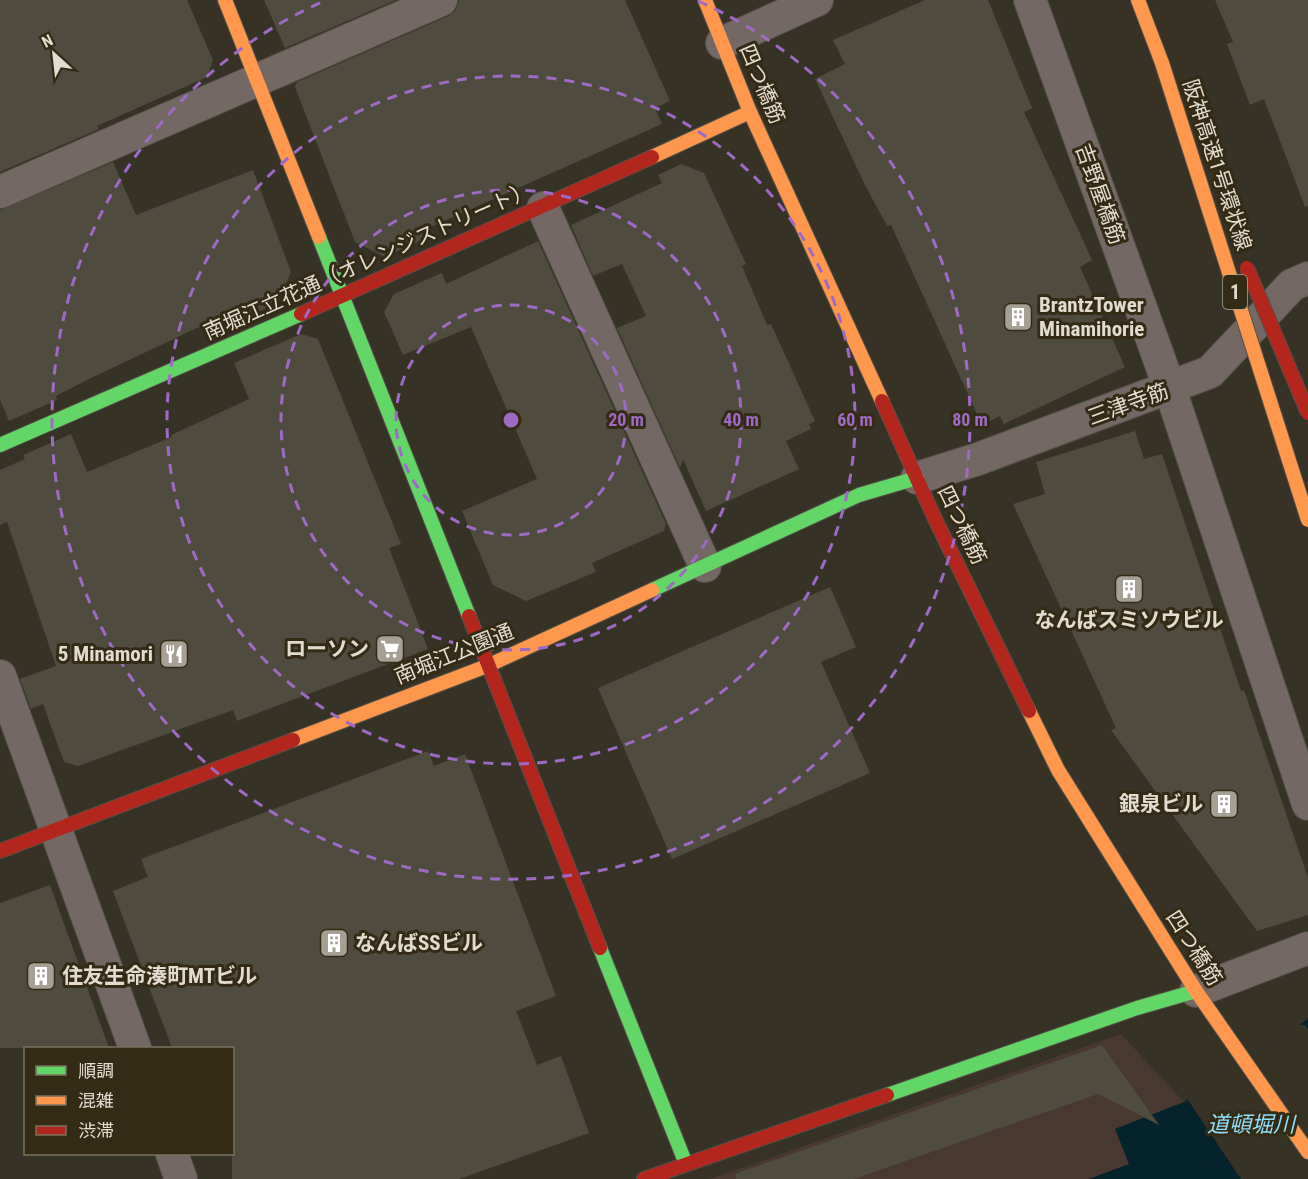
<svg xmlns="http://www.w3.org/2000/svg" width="1308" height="1179" viewBox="0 0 1308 1179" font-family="'Roboto Condensed','Noto Sans JP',sans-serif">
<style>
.commercial{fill:#493830}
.water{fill:#05232c}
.pier{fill:#373226}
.building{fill:#504b3f}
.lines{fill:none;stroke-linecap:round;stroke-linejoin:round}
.street-casing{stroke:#545046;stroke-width:34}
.fast-casing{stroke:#545046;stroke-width:16}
.slow-casing{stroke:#545046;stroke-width:16}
.jam-casing{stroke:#545046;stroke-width:16}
.street{stroke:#746865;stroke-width:32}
.fast{stroke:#63d668;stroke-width:14}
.slow{stroke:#ff974d;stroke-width:14}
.jam{stroke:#b3261e;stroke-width:14}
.slow-bridge-casing{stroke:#545046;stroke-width:16;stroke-linecap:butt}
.jam-bridge-casing{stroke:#545046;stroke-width:16;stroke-linecap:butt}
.slow-bridge{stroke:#ff974d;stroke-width:14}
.jam-bridge{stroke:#b3261e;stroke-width:14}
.ring{fill:none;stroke:#9f6ac5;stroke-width:3;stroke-dasharray:10 8}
.labels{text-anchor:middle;stroke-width:6;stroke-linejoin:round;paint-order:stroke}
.shield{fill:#342b15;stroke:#aea797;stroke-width:1.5}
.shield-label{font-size:20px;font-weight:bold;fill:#e2dccf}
.street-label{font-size:21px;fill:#e2dccf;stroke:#342b15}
.poi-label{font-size:21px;font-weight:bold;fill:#e2dccf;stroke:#342b15;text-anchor:start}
.water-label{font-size:22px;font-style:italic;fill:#8edcf8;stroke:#342b15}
.centre{fill:#9f6ac5;stroke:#342b15;stroke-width:3}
.ring-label{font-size:18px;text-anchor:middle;font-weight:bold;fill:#9f6ac5;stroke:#342b15;stroke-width:6;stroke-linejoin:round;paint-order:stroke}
</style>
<rect width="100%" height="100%" fill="#373226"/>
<path class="commercial" d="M 1121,1034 L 1184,1102 L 1116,1129 L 1129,1164 L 1089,1179 L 710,1179 Z"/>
<path class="water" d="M 1308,1019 L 1308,1179 L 1089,1179 L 1129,1164 L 1115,1129 L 1184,1102 Z"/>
<path class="pier" d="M 1296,1024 L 1305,1025 L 1308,1029 L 1308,1179 L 1241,1179 L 1186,1097 Z"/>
<path class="building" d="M 0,0 L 187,0 L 213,60 L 207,77 L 97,126 L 99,129 L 0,172 Z
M 264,0 L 396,0 L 285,48 Z
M 459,0 L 625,0 L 670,101 L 655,108 L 662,124 L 424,230 L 427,238 L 385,257 L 355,242 L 295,87 L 297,82 L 448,16 L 456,10 Z
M 925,0 L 988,0 L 1032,108 L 1024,112 L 1092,260 L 1080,267 L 1125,367 L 1004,424 L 1000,416 L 982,425 L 891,225 L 887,226 L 865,185 L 815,79 L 845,64 L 833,40 Z
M 1215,0 L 1308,0 L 1308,206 L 1305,207 L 1264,99 L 1250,105 L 1227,44 L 1233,42 Z
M 113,162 L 136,215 L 253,170 L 291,272 L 278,303 L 220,329 L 216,319 L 89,379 L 56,396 L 57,400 L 9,421 L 0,400 L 0,210 Z
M 681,164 L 704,173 L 746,264 L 742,266 L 767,325 L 771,324 L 815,421 L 809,424 L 811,429 L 786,441 L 799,469 L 706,511 L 683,459 L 680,468 L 617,328 L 646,316 L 622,264 L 593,276 L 571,225 L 662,183 L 658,175 Z
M 538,241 L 666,524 L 664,531 L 592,563 L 596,572 L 526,601 L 493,585 L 462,511 L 537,479 L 471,327 L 403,355 L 384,312 L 394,294 L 442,273 L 446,284 Z
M 301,334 L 318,339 L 401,544 L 389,548 L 428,649 L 237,721 L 233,710 L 78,766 L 64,762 L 43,704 L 31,709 L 20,679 L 56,666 L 7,522 L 0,525 L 0,470 L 25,459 L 23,455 L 71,434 L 87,472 L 172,437 L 171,435 L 249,399 L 234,363 Z
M 1135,431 L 1144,459 L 1162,454 L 1241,691 L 1244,690 L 1308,878 L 1308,915 L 1257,931 L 1111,730 L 1116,728 L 1013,504 L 1045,494 L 1036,462 Z
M 830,587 L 856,647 L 821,662 L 870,773 L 672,859 L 598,688 Z
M 428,751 L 434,766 L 465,754 L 556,996 L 516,1011 L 537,1065 L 561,1056 L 589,1133 L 459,1179 L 232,1179 L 232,1048 L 172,1048 L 113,891 L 148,877 L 141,859 Z
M 50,885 L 109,1048 L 0,1048 L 0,903 Z
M 1102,1045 L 1159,1125 L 1098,1094 L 854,1179 L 736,1179 L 735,1174 Z"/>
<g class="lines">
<g class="street-casing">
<path id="street" d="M 1030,0 L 1170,389 L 1308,804
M 722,43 L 817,0
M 0,192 L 441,0
M 543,208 L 705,566
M 917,478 L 978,459 L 1210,372 L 1292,285 L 1308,278
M 0,676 L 135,1048
M 1196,991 L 1308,948
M 172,1154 L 181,1179"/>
</g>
<g class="fast-casing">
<path id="fast" d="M 319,237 L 469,616
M 0,445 L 301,314
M 652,590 L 859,495 L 917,478
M 600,948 L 686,1164
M 887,1095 L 1137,1008 L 1196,991"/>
</g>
<g class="slow-casing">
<path id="slow" d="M 225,0 L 319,237
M 705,0 L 750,112 L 882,401
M 1138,0 L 1162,63
M 652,157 L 750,112
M 1029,711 L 1058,770 L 1196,991 L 1308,1152
M 293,740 L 487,666 L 652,590"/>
</g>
<g class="jam-casing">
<path id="jam" d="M 301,314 L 652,157
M 882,401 L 935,519 L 1029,711
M 469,616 L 600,948
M 0,851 L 293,740
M 644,1179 L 887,1095"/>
</g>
<use href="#street" class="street"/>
<use href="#fast" class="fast"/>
<use href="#slow" class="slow"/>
<use href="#jam" class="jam"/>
<g class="slow-bridge-casing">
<path id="slow-bridge" d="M 1162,63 L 1308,520"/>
</g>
<g class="jam-bridge-casing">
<path id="jam-bridge" d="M 1247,268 L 1308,413"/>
</g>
<use href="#slow-bridge" class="slow-bridge"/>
<use href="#jam-bridge" class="jam-bridge"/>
</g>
<g class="ring">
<circle cx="511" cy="420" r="115"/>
<circle cx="511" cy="420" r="230"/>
<circle cx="511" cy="420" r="344"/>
<path d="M698 1A459 459 0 1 1 324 1"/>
</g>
<defs>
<g id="building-square" transform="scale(1.5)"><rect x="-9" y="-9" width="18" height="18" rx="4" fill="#a6a094" stroke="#342b15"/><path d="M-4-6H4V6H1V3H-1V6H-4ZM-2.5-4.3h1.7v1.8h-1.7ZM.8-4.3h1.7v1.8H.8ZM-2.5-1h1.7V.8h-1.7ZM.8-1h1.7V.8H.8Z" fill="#fff"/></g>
<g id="supermarket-square" transform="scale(1.5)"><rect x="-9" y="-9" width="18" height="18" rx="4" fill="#a6a094" stroke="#342b15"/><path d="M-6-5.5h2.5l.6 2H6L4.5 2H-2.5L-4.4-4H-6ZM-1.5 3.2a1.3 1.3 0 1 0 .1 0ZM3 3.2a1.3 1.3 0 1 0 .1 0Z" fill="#fff"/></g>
<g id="restaurant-square" transform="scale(1.5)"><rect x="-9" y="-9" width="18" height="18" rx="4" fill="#a6a094" stroke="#342b15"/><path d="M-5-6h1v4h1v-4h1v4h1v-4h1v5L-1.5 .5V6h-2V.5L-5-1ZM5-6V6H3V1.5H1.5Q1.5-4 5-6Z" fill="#fff"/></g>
</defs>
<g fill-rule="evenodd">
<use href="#building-square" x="1018" y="317"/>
<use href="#building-square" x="1129" y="589"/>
<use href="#supermarket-square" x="390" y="649"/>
<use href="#restaurant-square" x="174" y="654"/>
<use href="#building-square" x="1224" y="804"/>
<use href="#building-square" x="334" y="943"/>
<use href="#building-square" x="41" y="976"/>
</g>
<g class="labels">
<rect class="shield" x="1223" y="275" width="24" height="34" rx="4.5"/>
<g class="shield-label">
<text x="1235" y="299">1</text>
</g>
<g class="street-label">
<text transform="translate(762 84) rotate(67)" y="7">四つ橋筋</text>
<text transform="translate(1217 165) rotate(72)" y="7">阪神高速1号環状線</text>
<text transform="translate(1100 194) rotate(70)" y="7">吉野屋橋筋</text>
<text transform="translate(368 261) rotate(-24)" y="7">南堀江立花通（オレンジストリート）</text>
<text transform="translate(1128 404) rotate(-20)" y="7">三津寺筋</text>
<text transform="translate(962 525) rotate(64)" y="7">四つ橋筋</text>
<text transform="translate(454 654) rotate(-22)" y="7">南堀江公園通</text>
<text transform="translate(1194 948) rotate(57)" y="7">四つ橋筋</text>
</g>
<g class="poi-label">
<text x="1039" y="312">BrantzTower<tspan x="1039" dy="24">Minamihorie</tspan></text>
<text x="1129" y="627" text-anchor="middle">なんばスミソウビル</text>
<text x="369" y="656" text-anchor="end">ローソン</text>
<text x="153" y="661" text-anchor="end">5 Minamori</text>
<text x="1203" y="811" text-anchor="end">銀泉ビル</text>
<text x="355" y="950">なんばSSビル</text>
<text x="62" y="983">住友生命湊町MTビル</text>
</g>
<g class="water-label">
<text x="1251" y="1132">道頓堀川</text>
</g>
</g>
<circle cx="511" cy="420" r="9" class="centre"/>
<g class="ring-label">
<text x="626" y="426">20 m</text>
<text x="741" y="426">40 m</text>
<text x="855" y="426">60 m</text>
<text x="970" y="426">80 m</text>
</g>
<rect x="24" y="1047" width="210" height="108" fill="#342b15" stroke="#7a725f" stroke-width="1.5"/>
<rect x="36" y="1066" width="30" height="9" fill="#63d668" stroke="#7a725f" stroke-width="1.5"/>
<text x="78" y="1077" font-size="18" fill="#e2dccf">順調</text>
<rect x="36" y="1096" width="30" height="9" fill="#ff974d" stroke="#7a725f" stroke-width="1.5"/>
<text x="78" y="1107" font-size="18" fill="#e2dccf">混雑</text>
<rect x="36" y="1126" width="30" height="9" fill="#b3261e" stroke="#7a725f" stroke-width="1.5"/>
<text x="78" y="1137" font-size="18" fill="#e2dccf">渋滞</text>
<g transform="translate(54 54) rotate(333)" stroke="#342b15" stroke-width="4.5" paint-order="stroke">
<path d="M0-4.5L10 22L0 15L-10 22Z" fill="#e2dccf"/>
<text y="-9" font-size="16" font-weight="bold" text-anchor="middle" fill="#e2dccf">N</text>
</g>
</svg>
